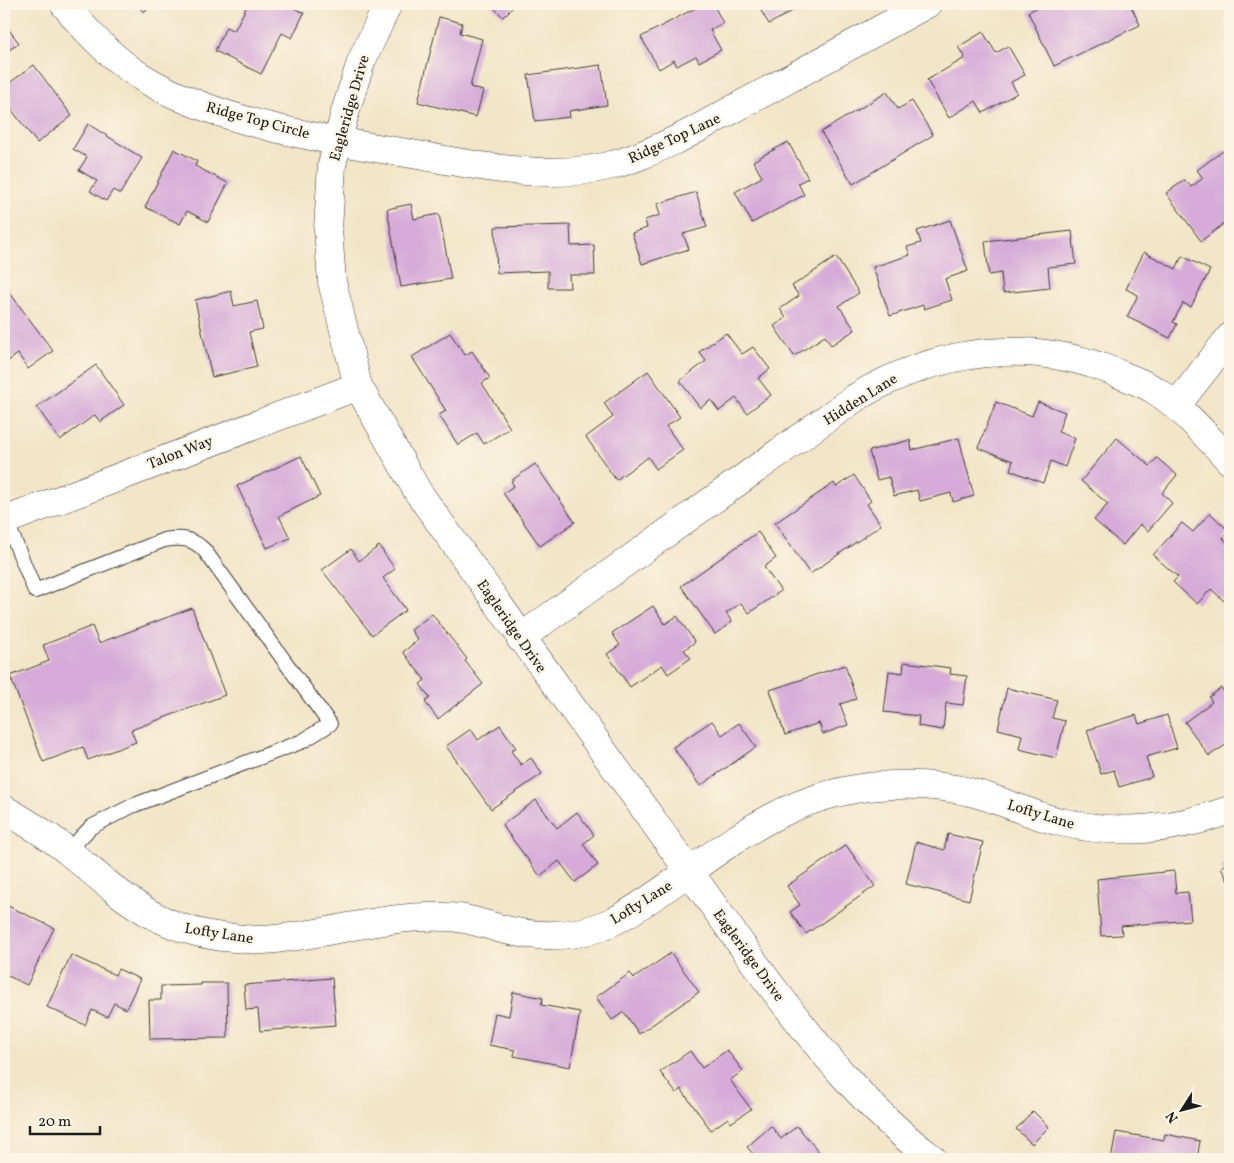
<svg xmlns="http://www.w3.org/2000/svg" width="1234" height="1163" viewBox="0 0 1234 1163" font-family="Vollkorn,serif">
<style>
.building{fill:#d6abd9}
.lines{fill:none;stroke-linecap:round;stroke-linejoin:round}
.service-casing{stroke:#3c3a36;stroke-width:16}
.minor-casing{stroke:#3c3a36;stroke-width:29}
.secondary-casing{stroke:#3c3a36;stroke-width:29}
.service{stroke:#fff;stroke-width:14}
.minor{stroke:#fff;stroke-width:28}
.secondary{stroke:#fff;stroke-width:28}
.labels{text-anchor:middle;stroke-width:4.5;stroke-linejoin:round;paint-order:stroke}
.street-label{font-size:15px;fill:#1c1c1c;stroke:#fcf5e5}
</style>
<rect width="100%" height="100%" fill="#fcf5e5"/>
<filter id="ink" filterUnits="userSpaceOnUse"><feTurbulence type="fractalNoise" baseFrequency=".02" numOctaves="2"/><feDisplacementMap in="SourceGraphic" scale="10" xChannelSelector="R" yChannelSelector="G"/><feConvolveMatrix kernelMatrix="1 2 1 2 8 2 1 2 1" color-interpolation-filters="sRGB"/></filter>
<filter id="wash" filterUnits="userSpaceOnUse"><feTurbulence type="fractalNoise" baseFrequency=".0096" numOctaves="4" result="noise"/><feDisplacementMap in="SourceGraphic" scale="20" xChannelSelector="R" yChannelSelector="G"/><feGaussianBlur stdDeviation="1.12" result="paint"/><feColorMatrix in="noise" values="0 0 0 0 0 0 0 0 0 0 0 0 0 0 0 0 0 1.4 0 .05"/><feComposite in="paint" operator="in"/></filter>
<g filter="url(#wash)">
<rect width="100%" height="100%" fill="#f2e5c8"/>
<g id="blocks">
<path class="building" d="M 137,4 L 155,4 L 143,12 Z
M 248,4 L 286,4 L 304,13 L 292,38 L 282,33 L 261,74 L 215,51 L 226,27 L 234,31 Z
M 490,4 L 516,4 L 503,17 Z
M 703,4 L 713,4 L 723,23 L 710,30 L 721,50 L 699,62 L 696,56 L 677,66 L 674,60 L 659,69 L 641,37 Z
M 757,4 L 805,4 L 769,24 Z
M 1045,4 L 1130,4 L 1140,25 L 1054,66 L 1028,12 Z
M 439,17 L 462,23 L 460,33 L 482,39 L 470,87 L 483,91 L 476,117 L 418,102 Z
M 4,23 L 19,43 L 4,54 Z
M 983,32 L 996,53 L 1008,46 L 1025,75 L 1011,82 L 1017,93 L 983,113 L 976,101 L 949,118 L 927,80 L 965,58 L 958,47 Z
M 34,65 L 72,116 L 37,143 L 4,100 L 4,87 Z
M 601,65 L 607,105 L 569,111 L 570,117 L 535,121 L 528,75 Z
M 887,92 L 898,109 L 912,101 L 933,135 L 853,184 L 821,132 Z
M 88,124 L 142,158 L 120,194 L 113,190 L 106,201 L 90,191 L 97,181 L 79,170 L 87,157 L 73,149 Z
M 788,142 L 808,178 L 798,183 L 804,195 L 752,223 L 735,192 L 762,177 L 753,161 Z
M 174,149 L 197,161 L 195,166 L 228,183 L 208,222 L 187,211 L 180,224 L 145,207 Z
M 1224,150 L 1230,159 L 1230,219 L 1201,241 L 1166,193 L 1185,180 L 1191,187 L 1203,178 L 1197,170 Z
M 696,192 L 707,227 L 683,234 L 689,249 L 642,264 L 632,233 L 647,228 L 645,220 L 660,215 L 657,204 Z
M 411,204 L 414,219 L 439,214 L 451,279 L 401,287 L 387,209 Z
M 950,220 L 968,271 L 945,279 L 952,300 L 924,309 L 923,305 L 890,316 L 873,267 L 910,255 L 907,247 L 921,243 L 917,231 Z
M 570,225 L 571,246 L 594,245 L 595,275 L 569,275 L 570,288 L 548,288 L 548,271 L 497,273 L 495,227 Z
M 1072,231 L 1076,264 L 1048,267 L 1050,288 L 1003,293 L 1001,273 L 989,275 L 985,241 Z
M 1144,252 L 1176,269 L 1182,256 L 1210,270 L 1191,307 L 1183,303 L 1173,322 L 1177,324 L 1170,338 L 1127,317 L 1138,295 L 1126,289 Z
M 836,257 L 859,293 L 839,306 L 855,330 L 831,345 L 825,336 L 794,356 L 774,326 L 786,318 L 780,309 L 799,296 L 792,286 Z
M 7,289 L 53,351 L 28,369 L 18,354 L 4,364 L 4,291 Z
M 231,291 L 234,306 L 257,301 L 263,329 L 249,332 L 257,367 L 212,377 L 195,300 Z
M 450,333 L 465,355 L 472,351 L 490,378 L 482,383 L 510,428 L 484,444 L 477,433 L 458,445 L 439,415 L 446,411 L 412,357 Z
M 726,333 L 742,354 L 753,347 L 770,369 L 758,378 L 771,395 L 747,413 L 736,398 L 719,411 L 711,400 L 700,408 L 680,381 L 706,361 L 699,352 Z
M 96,365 L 124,405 L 100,422 L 95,415 L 60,440 L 37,407 Z
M 648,371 L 680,417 L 666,426 L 683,450 L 656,469 L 648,457 L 616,480 L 586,437 L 613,417 L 604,403 Z
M 996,402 L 1032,416 L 1038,402 L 1065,412 L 1058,432 L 1075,438 L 1065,467 L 1051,461 L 1043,483 L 1010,470 L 1013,461 L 978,448 Z
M 959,438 L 974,496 L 953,502 L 951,493 L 920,501 L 917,490 L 894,496 L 889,477 L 877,480 L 869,451 L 910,440 L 912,450 Z
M 1117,438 L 1150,466 L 1157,458 L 1177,475 L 1162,493 L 1172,503 L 1148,531 L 1140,524 L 1123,545 L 1094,520 L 1108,504 L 1081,481 Z
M 301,456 L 320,496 L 279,516 L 290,538 L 267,548 L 237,486 Z
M 535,464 L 575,522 L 540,546 L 503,493 L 514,486 L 511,481 Z
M 854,475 L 871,501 L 867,504 L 881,525 L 810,574 L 775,523 L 834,483 L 836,487 Z
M 1210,513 L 1229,531 L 1223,538 L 1230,546 L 1230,594 L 1224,601 L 1211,589 L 1197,604 L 1173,582 L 1178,577 L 1153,555 L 1182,523 L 1193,532 Z
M 758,532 L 776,558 L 764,567 L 781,591 L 749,613 L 741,603 L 726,613 L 732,622 L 715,634 L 681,586 Z
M 379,546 L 395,569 L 383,578 L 406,610 L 372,635 L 322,570 L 351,549 L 359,561 Z
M 653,606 L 665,624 L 677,616 L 695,642 L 684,650 L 691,658 L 668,674 L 662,665 L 630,687 L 607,654 L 620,645 L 612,633 Z
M 192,608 L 225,695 L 131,730 L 136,742 L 88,760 L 83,747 L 43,762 L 10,676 L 49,661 L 43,645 L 92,626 L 99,643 Z
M 432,614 L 467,659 L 465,661 L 483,684 L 438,719 L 425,702 L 430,698 L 420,684 L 425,680 L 403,652 L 418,640 L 411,630 Z
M 904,662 L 951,668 L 950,674 L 967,676 L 963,705 L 946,703 L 943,730 L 918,726 L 919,716 L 884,712 L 889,671 L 903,673 Z
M 845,665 L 856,699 L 840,704 L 848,725 L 823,734 L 819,723 L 785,735 L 770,690 Z
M 1007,688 L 1057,700 L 1052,718 L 1065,721 L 1056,758 L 1019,749 L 1022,735 L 998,729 Z
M 1221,688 L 1226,695 L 1230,691 L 1230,742 L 1209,756 L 1185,722 L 1212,702 L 1209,697 Z
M 1136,715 L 1139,724 L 1167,715 L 1177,748 L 1146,757 L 1152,777 L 1119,787 L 1114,770 L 1101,774 L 1087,730 Z
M 712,721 L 722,735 L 739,723 L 756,747 L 700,786 L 673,747 Z
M 500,725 L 516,748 L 511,751 L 521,765 L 531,758 L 542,774 L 491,809 L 446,746 L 471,729 L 478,740 Z
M 536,800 L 557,828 L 577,812 L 594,835 L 583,844 L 598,865 L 575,882 L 559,861 L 540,876 L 502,825 Z
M 948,834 L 983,842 L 969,900 L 906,884 L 916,842 L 944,850 Z
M 846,845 L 875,886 L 806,934 L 790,912 L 800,905 L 787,886 Z
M 1230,863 L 1230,885 L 1221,867 Z
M 1174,871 L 1176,893 L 1188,892 L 1191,920 L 1121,926 L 1122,935 L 1101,936 L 1097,879 Z
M 4,904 L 54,928 L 27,985 L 4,974 Z
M 671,953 L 699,992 L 639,1034 L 624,1012 L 612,1020 L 596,997 L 630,973 L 634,978 Z
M 71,955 L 115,975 L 118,969 L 140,979 L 126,1009 L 114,1003 L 107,1017 L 92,1010 L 85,1025 L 47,1007 Z
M 332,978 L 336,1025 L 260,1031 L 258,1009 L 246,1010 L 244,985 Z
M 201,983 L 227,983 L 228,1038 L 150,1039 L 149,1000 L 161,1000 L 161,986 L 201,985 Z
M 513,992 L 543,998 L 541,1005 L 580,1012 L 570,1067 L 514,1056 L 515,1050 L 489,1045 L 495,1013 L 509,1016 Z
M 727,1050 L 743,1071 L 730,1080 L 751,1109 L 731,1123 L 728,1118 L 711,1130 L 681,1089 L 676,1093 L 660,1072 L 690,1051 L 702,1068 Z
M 1033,1111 L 1049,1127 L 1032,1144 L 1016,1129 Z
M 771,1126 L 781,1139 L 797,1126 L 825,1159 L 758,1159 L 747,1147 Z
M 1116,1132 L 1164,1140 L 1165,1134 L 1200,1141 L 1197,1159 L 1111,1159 Z"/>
</g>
</g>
<g filter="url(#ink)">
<use href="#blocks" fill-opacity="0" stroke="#3c3a36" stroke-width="1"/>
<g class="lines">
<g class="service-casing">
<path id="service" d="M 6,520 L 35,591 L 164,540 C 181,537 193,538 205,551 L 330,724 L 303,741 L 132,806 L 91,827 L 68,851"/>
</g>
<g class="minor-casing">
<path id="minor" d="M 64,4 C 89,35 116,63 150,82 C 227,125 327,140 412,154 C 475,165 544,181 608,166 C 634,160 658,148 682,137 L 927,4
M 1176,406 L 1230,337
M 4,521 L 358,386
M 520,638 L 855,398 C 936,349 1029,336 1117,373 C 1130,379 1144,383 1156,391 C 1184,409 1207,437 1230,461
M 4,809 C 26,822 50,836 70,853 C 120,894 155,929 223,937 C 236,938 250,940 263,940 C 324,936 385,914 446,917 C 464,917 481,923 498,928 C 538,939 576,939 614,921 C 637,909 659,893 680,878 C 743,833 790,797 868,787 C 903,783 940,784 974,793 C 1004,801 1031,815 1061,822 C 1120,836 1174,830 1230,810"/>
</g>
<g class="secondary-casing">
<path id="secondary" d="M 388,4 L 361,62 L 345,112 L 332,165 L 328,229 L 332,282 L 358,386 L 418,492 L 766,979 C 816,1045 866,1109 933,1159"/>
</g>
<use href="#service" class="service"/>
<use href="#minor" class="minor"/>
<use href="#secondary" class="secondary"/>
</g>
</g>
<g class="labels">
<g class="street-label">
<text transform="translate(349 108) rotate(-74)" y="5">Eagleridge Drive</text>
<text transform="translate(258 120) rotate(15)" y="5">Ridge Top Circle</text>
<text transform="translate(674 138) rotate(-25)" y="5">Ridge Top Lane</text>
<text transform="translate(860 399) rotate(-32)" y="5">Hidden Lane</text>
<text transform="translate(180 452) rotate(-21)" y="5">Talon Way</text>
<text transform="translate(512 626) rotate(55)" y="5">Eagleridge Drive</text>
<text transform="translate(1041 814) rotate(17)" y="5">Lofty Lane</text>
<text transform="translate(641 902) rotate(-32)" y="5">Lofty Lane</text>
<text transform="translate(219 933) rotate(9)" y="5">Lofty Lane</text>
<text transform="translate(749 955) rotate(54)" y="5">Eagleridge Drive</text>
</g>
</g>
<rect width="1234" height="1163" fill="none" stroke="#fcf5e5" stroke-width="20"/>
<g transform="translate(1182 1110) rotate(234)" stroke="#fcf5e5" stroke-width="4" paint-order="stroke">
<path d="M0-4L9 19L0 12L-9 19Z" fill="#1c1c1c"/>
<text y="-8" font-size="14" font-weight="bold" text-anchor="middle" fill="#1c1c1c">N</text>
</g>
<path d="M30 1126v8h70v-8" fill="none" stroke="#1c1c1c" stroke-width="2.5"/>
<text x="38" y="1126" font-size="15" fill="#1c1c1c" stroke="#fcf5e5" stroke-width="4" paint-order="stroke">20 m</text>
</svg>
